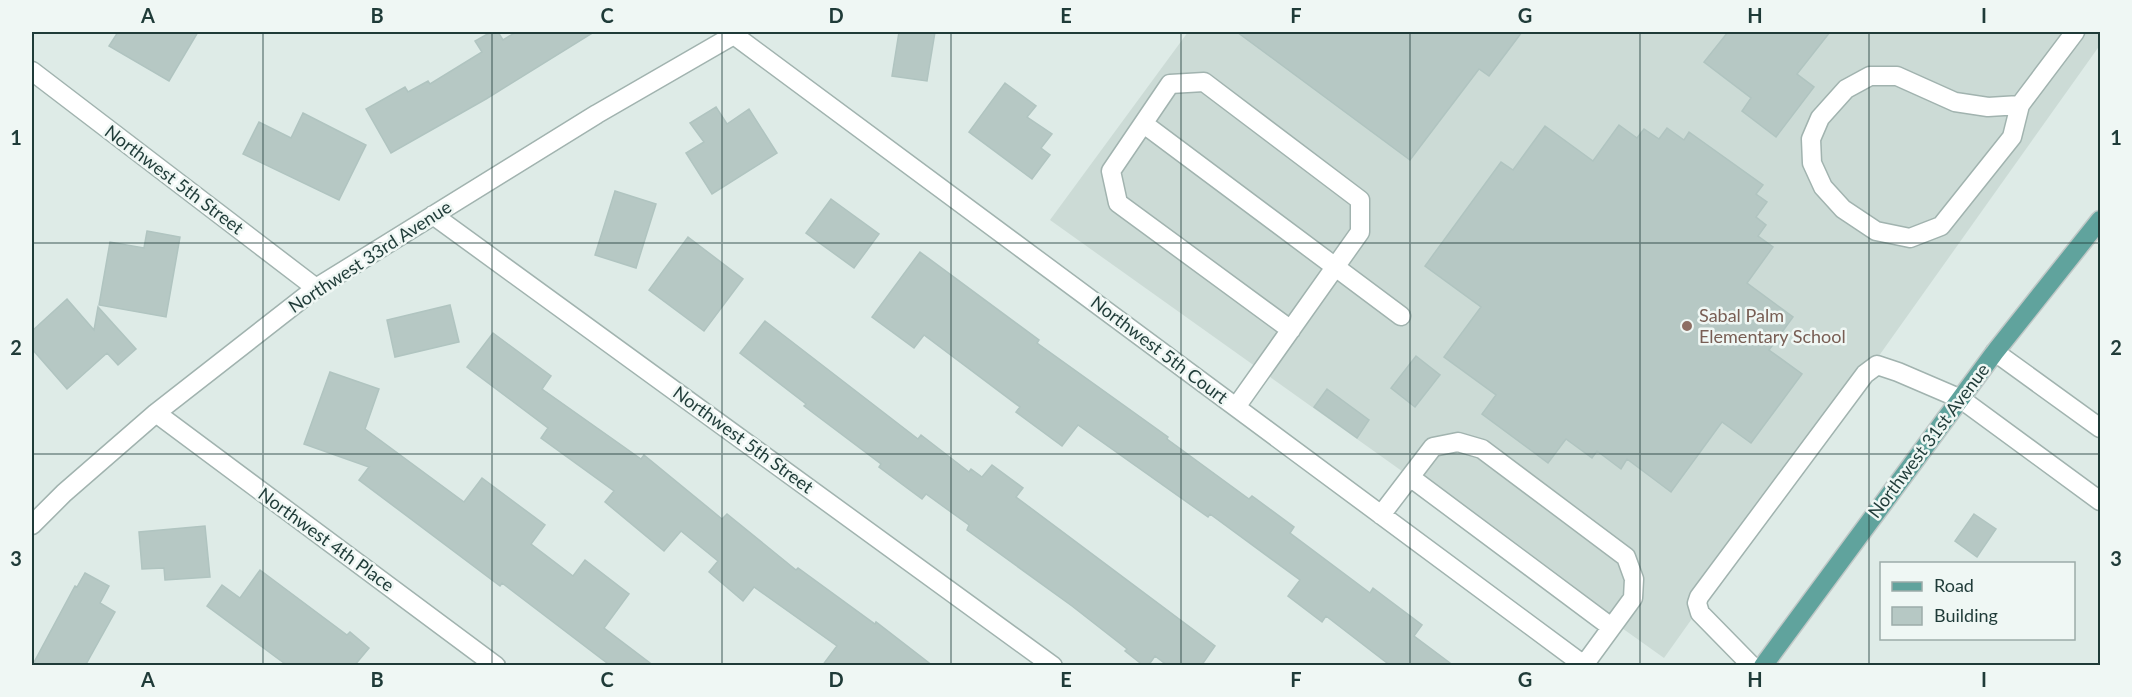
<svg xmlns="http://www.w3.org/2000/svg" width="2132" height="697" viewBox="0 0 2132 697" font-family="Lato,sans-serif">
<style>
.built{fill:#ccdbd6}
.building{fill:#b6c8c4;stroke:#b0c4c0;stroke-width:1.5}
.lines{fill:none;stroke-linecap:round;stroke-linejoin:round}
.minor-casing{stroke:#a1b3af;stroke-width:21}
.major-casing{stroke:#c0c8c7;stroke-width:21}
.minor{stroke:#fff;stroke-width:18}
.major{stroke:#60a39d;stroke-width:18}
.grid{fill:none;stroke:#1f3b38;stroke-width:1.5;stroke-opacity:0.55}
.education-dot{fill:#8d6e63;stroke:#eff7f4;stroke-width:2}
.labels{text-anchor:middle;stroke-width:5;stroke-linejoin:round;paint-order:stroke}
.street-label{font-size:18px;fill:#1f3b38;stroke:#eff7f4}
.education-label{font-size:18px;fill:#785e54;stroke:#eff7f4;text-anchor:start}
.neatline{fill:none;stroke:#1f3b38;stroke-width:2}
.grid-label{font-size:20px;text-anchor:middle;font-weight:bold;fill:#1f3b38}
</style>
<rect width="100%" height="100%" fill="#deebe7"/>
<path class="built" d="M 1188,32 L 2100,32 L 2100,45 L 1664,658 L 1050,220 Z"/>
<path class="building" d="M 118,32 L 198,32 L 169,81 L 109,46 Z
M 491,32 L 498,32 L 503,40 L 516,32 L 594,32 L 486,99 L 391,153 L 366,109 L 405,87 L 408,92 L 428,81 L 430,84 L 482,52 L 475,41 Z
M 899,32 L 935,32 L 927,81 L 892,76 Z
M 1237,32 L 1522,32 L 1489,76 L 1479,69 L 1410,160 Z
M 1728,32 L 1830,32 L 1797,74 L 1814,87 L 1776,137 L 1742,111 L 1751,98 L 1704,62 Z
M 1005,83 L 1036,106 L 1027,117 L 1052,134 L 1041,148 L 1050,155 L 1032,179 L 969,132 Z
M 716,107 L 727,124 L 749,109 L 777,153 L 712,194 L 686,153 L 704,142 L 690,123 Z
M 303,113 L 366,145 L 339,200 L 243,154 L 259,122 L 291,138 Z
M 1619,125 L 1637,138 L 1644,129 L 1659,139 L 1667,128 L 1684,140 L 1689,132 L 1763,185 L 1756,194 L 1767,202 L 1756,217 L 1766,225 L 1758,236 L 1773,247 L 1747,283 L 1793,317 L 1769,350 L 1802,374 L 1751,443 L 1722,422 L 1671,492 L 1627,459 L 1621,469 L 1597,451 L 1592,458 L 1566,439 L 1548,463 L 1482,414 L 1496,395 L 1444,357 L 1481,307 L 1425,266 L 1501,162 L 1513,170 L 1545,126 L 1593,161 Z
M 615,191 L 656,204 L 636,268 L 595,255 Z
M 831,199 L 879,234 L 854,268 L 806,233 Z
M 147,231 L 180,237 L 166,317 L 99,305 L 110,242 L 144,248 Z
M 688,237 L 743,279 L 704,331 L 649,290 Z
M 920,252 L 1039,340 L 1037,343 L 1168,437 L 1167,439 L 1249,499 L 1252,496 L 1294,527 L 1290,533 L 1370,593 L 1373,588 L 1422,625 L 1414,636 L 1454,666 L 1391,666 L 1326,616 L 1322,622 L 1288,596 L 1300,580 L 1210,514 L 1208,517 L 1078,425 L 1062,446 L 1016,412 L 1020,407 L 924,335 L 914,348 L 872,317 Z
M 67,299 L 94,330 L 98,307 L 136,349 L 118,365 L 107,353 L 67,389 L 32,349 L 32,331 Z
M 450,305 L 459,342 L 395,357 L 387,320 Z
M 765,321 L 918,439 L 921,435 L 969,472 L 971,469 L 982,477 L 992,465 L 1023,488 L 1016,497 L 1215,646 L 1201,666 L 1168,666 L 1155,656 L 1148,666 L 1144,666 L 1125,651 L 1127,649 L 1072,606 L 967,530 L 969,525 L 926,494 L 922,499 L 879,467 L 881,464 L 804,406 L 806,404 L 740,353 Z
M 493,333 L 551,376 L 542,389 L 641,459 L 644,455 L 722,519 L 727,514 L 796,570 L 798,568 L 875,624 L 876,622 L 933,666 L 822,666 L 837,646 L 754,587 L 743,601 L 709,572 L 718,561 L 681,531 L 664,551 L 605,502 L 614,491 L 541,438 L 548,428 L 467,367 Z
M 1416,356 L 1440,375 L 1415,407 L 1391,388 Z
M 330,372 L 379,389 L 365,429 L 464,502 L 482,478 L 545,525 L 531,544 L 573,576 L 585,560 L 629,594 L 604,628 L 654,666 L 611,666 L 502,583 L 500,586 L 359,480 L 369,467 L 304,444 Z
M 1327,389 L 1369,420 L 1357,438 L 1314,407 Z
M 1974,514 L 1996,529 L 1977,557 L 1955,541 Z
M 205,526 L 210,577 L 165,580 L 164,568 L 142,569 L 139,532 Z
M 260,570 L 347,635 L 350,632 L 369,648 L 354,666 L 288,666 L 207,606 L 222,585 L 240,598 Z
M 85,573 L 109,586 L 100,603 L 115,612 L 85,666 L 32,666 L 75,586 L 77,587 Z"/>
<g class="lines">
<g class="minor-casing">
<path id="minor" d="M 734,35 L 1585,666
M 32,71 L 316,288
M 2020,105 L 1988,107 L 1955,102 L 1897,76 L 1870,76 L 1846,89 L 1820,118 L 1811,139 L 1812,163 L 1823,187 L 1843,209 L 1876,231 L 1910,238 L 1941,226 L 2012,137 L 2020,105 L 2075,32
M 1144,124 L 1401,316
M 433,215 L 1053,666
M 1995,352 L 2100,428
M 1236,407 L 1360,232 L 1360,200 L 1204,82 L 1170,84 L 1111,171 L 1118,203 L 1291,330
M 156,413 L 496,666
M 1410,477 L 1611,627
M 1381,515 L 1433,447 L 1458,442 L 1482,449 L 1626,557 L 1634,579 L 1633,598 L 1584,665
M 32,525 L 64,493 L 156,413 L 316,288 L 597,114 L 739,32
M 1752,666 L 1700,613 L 1697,603 L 1699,597 L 1865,374 L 1877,365 L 1898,372 L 1961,399 L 2100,501"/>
</g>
<g class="major-casing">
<path id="major" d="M 1763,666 L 1995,352 L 2100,220"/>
</g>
<use href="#minor" class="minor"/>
<use href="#major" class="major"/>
</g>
<path class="grid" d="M 263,32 L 263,666M 492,32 L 492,666M 722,32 L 722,666M 951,32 L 951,666M 1181,32 L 1181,666M 1410,32 L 1410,666M 1640,32 L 1640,666M 1869,32 L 1869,666M 32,243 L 2100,243M 32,454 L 2100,454"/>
<circle class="education-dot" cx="1687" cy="326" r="6"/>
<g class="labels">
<g class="street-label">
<text transform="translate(174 180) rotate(37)" y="6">Northwest 5th Street</text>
<text transform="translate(370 257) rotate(-33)" y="6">Northwest 33rd Avenue</text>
<text transform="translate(1159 350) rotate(37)" y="6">Northwest 5th Court</text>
<text transform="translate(743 440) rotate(36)" y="6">Northwest 5th Street</text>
<text transform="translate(1929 441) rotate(-53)" y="6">Northwest 31st Avenue</text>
<text transform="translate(326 540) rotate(36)" y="6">Northwest 4th Place</text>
</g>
<g class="education-label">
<text x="1699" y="322">Sabal Palm<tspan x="1699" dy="21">Elementary School</tspan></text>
</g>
</g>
<rect width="2132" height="697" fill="none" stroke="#eff7f4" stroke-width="66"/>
<rect x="1880" y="562" width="195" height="78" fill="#eff7f4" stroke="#9caca9" stroke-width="1.5"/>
<rect x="1892" y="582" width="30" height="9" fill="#60a39d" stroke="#9caca9" stroke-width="1.5"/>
<text x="1934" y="592" font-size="18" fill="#1f3b38">Road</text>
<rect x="1892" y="607" width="30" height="18" fill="#b6c8c4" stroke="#9caca9" stroke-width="1.5"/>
<text x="1934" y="622" font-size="18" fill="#1f3b38">Building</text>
<rect x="33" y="33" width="2066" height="631" class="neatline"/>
<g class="grid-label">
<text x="148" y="23">A</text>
<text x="377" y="23">B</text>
<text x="607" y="23">C</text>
<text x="836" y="23">D</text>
<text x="1066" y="23">E</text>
<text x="1296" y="23">F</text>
<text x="1525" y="23">G</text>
<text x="1755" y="23">H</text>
<text x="1984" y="23">I</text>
<text x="16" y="145">1</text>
<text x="2116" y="145">1</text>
<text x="16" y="355">2</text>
<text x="2116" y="355">2</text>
<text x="16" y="566">3</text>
<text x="2116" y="566">3</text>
<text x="148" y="687">A</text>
<text x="377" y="687">B</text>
<text x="607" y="687">C</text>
<text x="836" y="687">D</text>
<text x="1066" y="687">E</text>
<text x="1296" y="687">F</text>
<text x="1525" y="687">G</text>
<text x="1755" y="687">H</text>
<text x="1984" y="687">I</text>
</g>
</svg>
